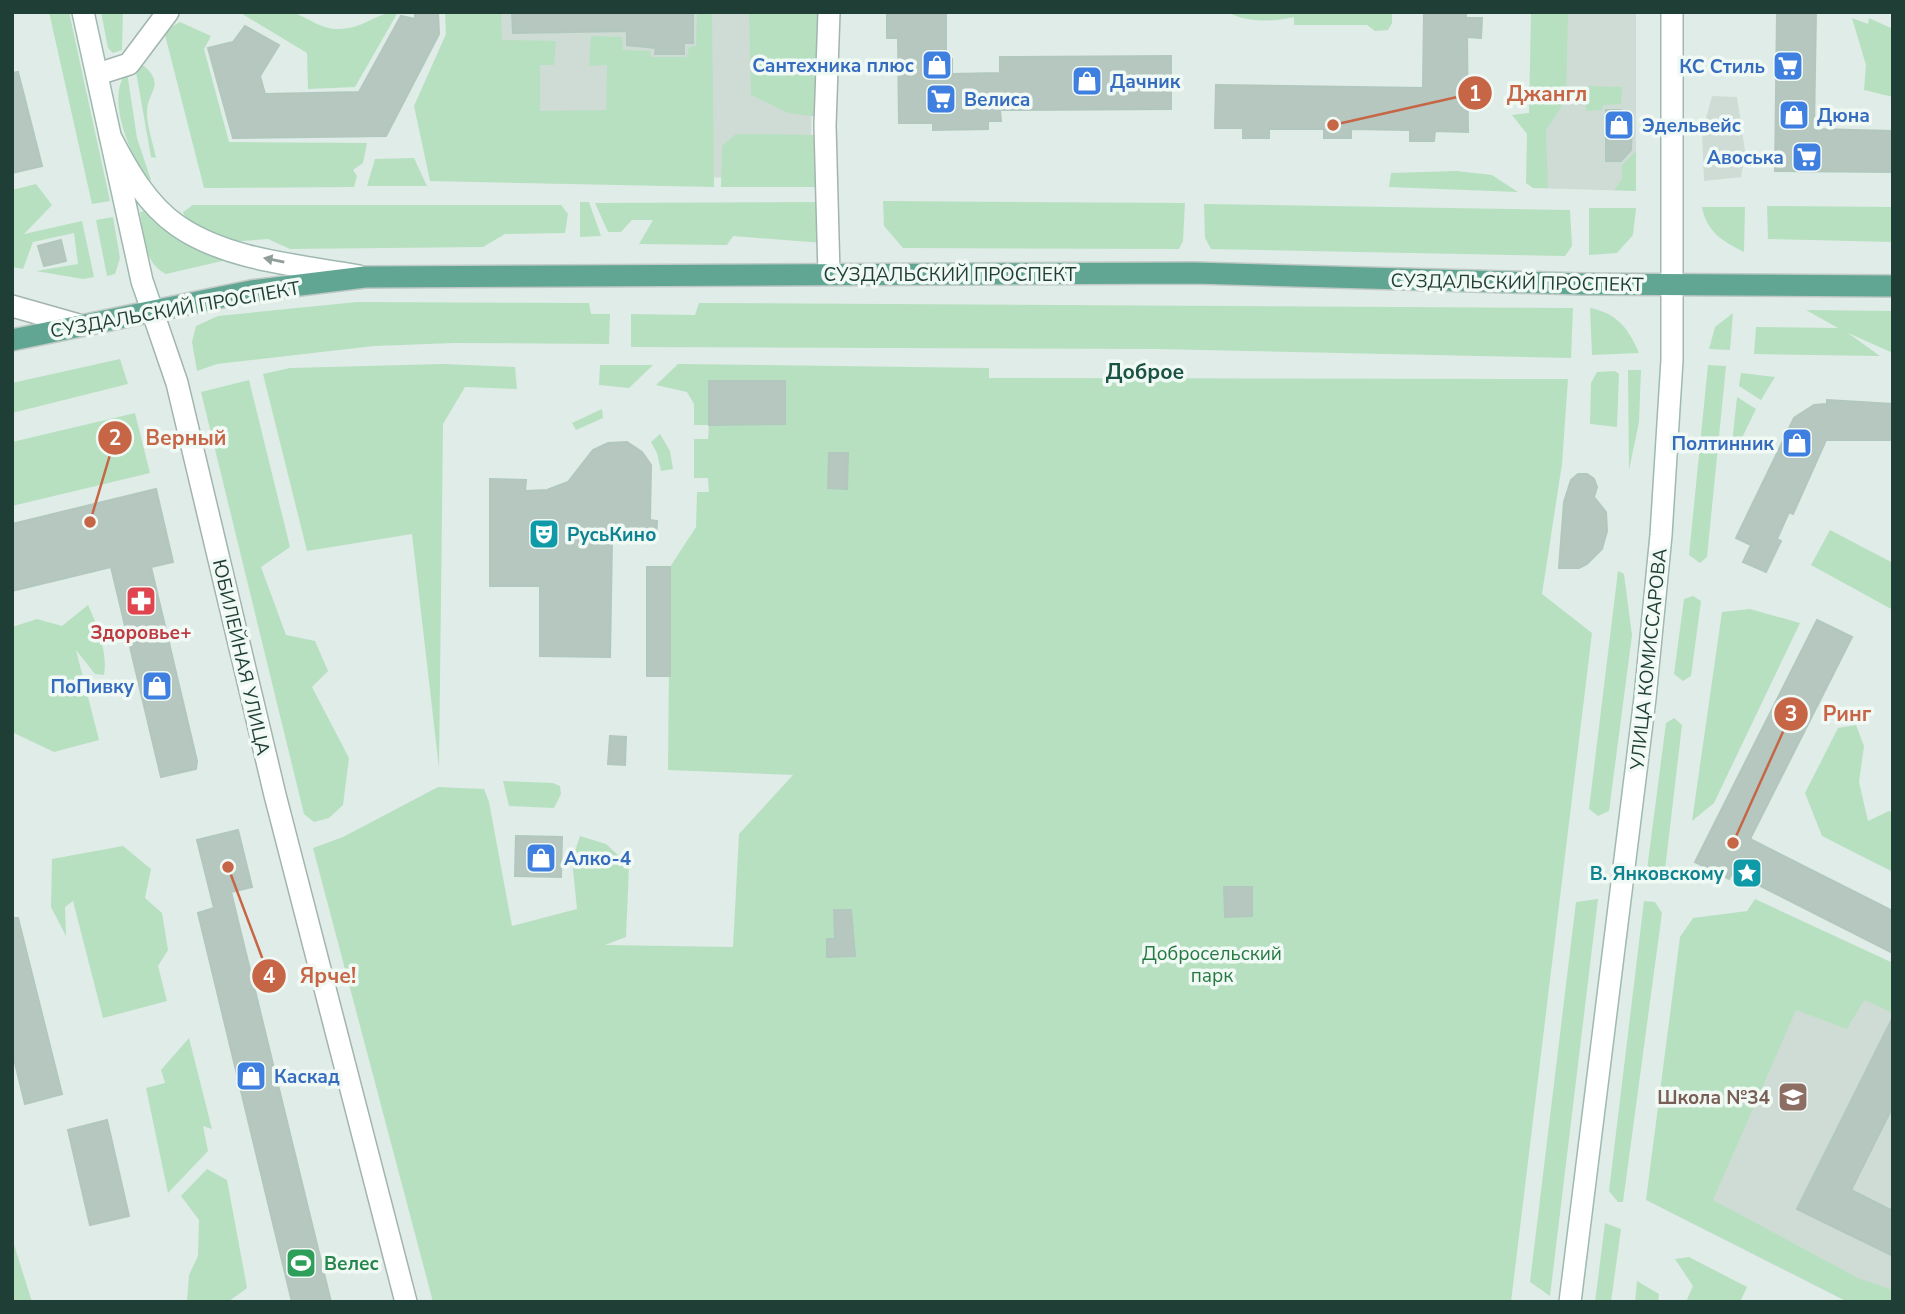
<svg xmlns="http://www.w3.org/2000/svg" width="1905" height="1314" viewBox="0 0 1905 1314" font-family="'Nunito Sans',sans-serif">
<style>
.built{fill:#cedcd5}
.green{fill:#b7e0c1}
.building{fill:#b5c7bf;stroke:#b2c7bd;stroke-width:2}
.lines{fill:none;stroke-linecap:round;stroke-linejoin:round}
.minor-casing{stroke:#a2b4ae;stroke-width:24}
.tertiary-casing{stroke:#a2b4ae;stroke-width:24}
.secondary-casing{stroke:#9eb9af;stroke-width:24}
.primary-casing{stroke:#c0c9c6;stroke-width:24}
.minor{stroke:#fff;stroke-width:21}
.tertiary{stroke:#fff;stroke-width:21}
.secondary{stroke:#fff;stroke-width:21}
.primary{stroke:#61a692;stroke-width:21}
.oneway{fill:#8f9e9a}
.labels{text-anchor:middle;stroke-width:7;stroke-linejoin:round;paint-order:stroke}
.shop-label{font-size:19px;font-weight:bold;fill:#366cbe;stroke:#f1f9f5;text-anchor:start}
.street-label{font-size:19px;fill:#1f3e35;stroke:#f1f9f5}
.culture-label{font-size:19px;font-weight:bold;fill:#0d838f;stroke:#f1f9f5;text-anchor:start}
.health-label{font-size:19px;font-weight:bold;fill:#be3a42;stroke:#f1f9f5}
.park-label{font-size:19px;fill:#267943;stroke:#f1f9f5}
.education-label{font-size:19px;font-weight:bold;fill:#785e54;stroke:#f1f9f5;text-anchor:end}
.leisure-label{font-size:19px;font-weight:bold;fill:#27864d;stroke:#f1f9f5;text-anchor:start}
.neighbourhood-label{font-size:21px;font-weight:bold;fill:#1a5243;stroke:#f1f9f5}
.leader{fill:none;stroke:#c66647;stroke-width:2.5}
.callout-dot{fill:#c66647;stroke:#f1f9f5;stroke-width:2.5}
.mark-label{font-size:21px;text-anchor:middle;font-weight:bold;fill:#fff}
.callout-label{font-size:21px;text-anchor:middle;font-weight:bold;fill:#c66647;stroke:#f1f9f5;stroke-width:7;stroke-linejoin:round;paint-order:stroke}
</style>
<rect width="100%" height="100%" fill="#e0ece7"/>
<path class="built" d="M 501,12 L 814,12 L 810,178 L 502,176 Z
M 1539,12 L 1636,12 L 1636,191 L 1533,188 Z
M 1712,96 L 1737,97 L 1745,151 L 1741,177 L 1704,181 L 1702,133 Z
M 1735,935 L 1893,985 L 1893,1302 L 1848,1302 L 1664,1208 Z"/>
<path class="green" d="M 49,12 L 69,12 L 110,201 L 92,204 Z
M 101,12 L 123,12 L 122,50 L 113,53 L 108,48 Z
M 239,12 C 255,12 273,10 289,12 C 306,15 317,28 336,29 C 364,30 375,12 398,12 L 355,87 L 308,89 L 307,53 Z
M 445,12 L 501,12 L 502,40 L 556,41 L 554,65 L 540,65 L 540,111 L 606,110 L 607,65 L 589,66 L 591,36 L 622,37 L 623,50 L 650,51 L 651,57 L 687,57 L 689,47 L 696,46 L 697,12 L 712,12 L 714,187 L 430,181 L 414,106 L 446,34 Z
M 749,12 L 822,12 L 819,117 L 788,113 L 751,95 Z
M 1228,12 L 1392,12 L 1392,23 L 1388,30 L 1375,31 L 1367,25 L 1294,25 L 1294,17 C 1274,22 1246,23 1228,12 Z
M 1531,12 L 1568,12 L 1566,100 L 1546,130 L 1548,188 L 1533,188 L 1526,183 L 1527,134 L 1512,115 L 1529,113 Z
M 1852,18 L 1868,24 L 1869,18 L 1893,29 L 1893,97 L 1864,90 L 1866,65 Z
M 180,22 L 211,36 L 204,49 L 229,142 L 367,143 L 363,163 L 353,170 L 357,176 L 354,187 L 204,188 L 164,31 Z
M 135,66 L 144,66 C 166,85 147,92 147,112 C 147,127 153,143 156,158 L 151,157 Z
M 127,72 L 137,138 L 151,180 L 148,182 C 132,157 104,98 127,72 Z
M 1586,86 L 1622,87 L 1621,104 L 1603,105 L 1602,110 L 1586,111 Z
M 736,134 L 818,135 L 816,187 L 721,187 L 722,146 Z
M 1636,151 L 1636,191 L 1614,190 L 1622,179 L 1622,165 Z
M 414,158 L 427,186 L 367,186 L 375,159 Z
M 1456,171 L 1492,175 L 1518,192 L 1389,187 L 1391,173 Z
M 36,184 L 52,205 L 24,234 L 82,221 L 94,277 L 83,279 L 36,271 L 78,264 L 74,233 L 33,242 L 23,269 L 12,267 L 12,190 Z
M 883,201 L 1185,203 L 1183,241 L 1179,249 L 903,248 L 884,226 Z
M 580,202 L 589,202 L 601,236 L 580,237 Z
M 820,202 L 823,243 L 733,236 L 727,245 L 639,244 L 653,220 L 632,220 L 621,232 L 608,232 L 595,203 Z
M 1204,204 L 1570,210 L 1572,246 L 1565,256 L 1211,249 L 1205,238 Z
M 193,205 L 561,205 L 568,214 L 565,233 L 505,234 L 483,247 L 290,249 L 268,239 L 230,242 L 189,226 L 183,212 Z
M 1767,206 L 1893,207 L 1893,242 L 1768,239 Z
M 1702,207 L 1745,207 L 1744,252 C 1723,241 1707,233 1702,207 Z
M 1589,208 L 1636,208 L 1633,235 L 1617,253 L 1589,255 Z
M 152,209 L 235,258 L 166,274 C 143,263 144,234 140,212 Z
M 113,217 L 120,258 L 115,274 L 107,276 L 96,220 Z
M 357,302 L 589,303 L 591,314 L 610,314 L 609,344 L 454,343 L 374,346 L 217,364 L 197,371 L 192,342 L 196,326 L 218,316 Z
M 699,303 L 1573,308 L 1571,358 L 1155,349 L 631,347 L 631,314 L 695,315 Z
M 1590,308 C 1617,313 1629,329 1639,353 L 1592,355 Z
M 1806,310 L 1893,311 L 1893,353 L 1848,333 L 1880,356 L 1754,354 L 1756,327 L 1838,328 Z
M 1733,313 L 1730,350 L 1709,349 L 1715,327 Z
M 120,359 L 128,384 L 12,413 L 12,383 Z
M 443,364 L 515,367 L 517,389 L 465,387 L 443,424 L 439,768 L 412,534 L 307,551 L 263,374 L 290,368 Z
M 678,364 L 989,368 L 989,378 L 1568,379 L 1562,464 L 1542,594 L 1592,633 L 1511,1302 L 433,1302 L 313,848 L 343,837 L 438,787 L 484,789 L 489,802 L 512,926 L 577,909 L 572,860 L 580,836 L 606,844 L 629,865 L 626,937 L 605,945 L 733,947 L 739,834 L 793,775 L 668,770 L 670,567 L 696,527 L 697,492 L 709,492 L 708,478 L 694,478 L 694,439 L 708,439 L 709,425 L 694,425 L 694,404 L 687,392 L 656,385 Z
M 600,365 L 653,365 L 629,388 L 599,385 Z
M 1708,365 L 1726,366 L 1707,557 L 1700,563 L 1689,555 Z
M 1628,370 L 1641,370 L 1639,422 L 1629,470 Z
M 1615,371 L 1619,374 L 1617,427 L 1590,424 L 1591,383 L 1597,372 Z
M 1741,373 L 1775,377 L 1761,400 L 1739,386 Z
M 249,380 L 290,547 L 261,567 L 286,635 L 315,641 L 328,671 L 312,687 L 349,758 L 343,805 L 329,818 L 314,822 L 304,814 L 201,392 Z
M 1737,397 L 1756,409 L 1736,450 L 1732,444 Z
M 602,409 L 603,418 L 576,430 L 572,423 Z
M 135,413 L 150,473 L 12,506 L 12,442 Z
M 660,434 L 670,451 L 673,469 L 661,471 L 657,453 L 651,442 Z
M 1830,530 L 1893,563 L 1893,610 L 1811,565 Z
M 1618,571 L 1624,574 L 1632,635 L 1609,811 L 1598,816 L 1589,809 Z
M 1693,596 L 1701,601 L 1691,676 L 1683,681 L 1674,674 L 1684,599 Z
M 88,605 C 97,624 108,653 104,675 L 95,674 L 76,650 L 99,740 L 54,752 L 14,733 L 12,627 L 37,619 L 62,626 Z
M 1750,609 L 1800,623 L 1714,803 L 1692,821 L 1722,612 Z
M 1674,718 L 1682,725 L 1665,870 L 1658,881 L 1646,879 L 1648,862 L 1666,723 Z
M 1856,725 L 1864,746 L 1859,782 L 1868,821 L 1889,811 L 1893,813 L 1893,872 L 1822,836 L 1805,793 L 1838,728 Z
M 503,781 L 553,783 L 560,786 L 561,794 L 554,808 L 509,806 Z
M 123,846 L 151,869 L 145,898 L 162,913 L 168,950 L 158,966 L 167,1001 L 103,1018 L 73,901 L 65,907 L 66,936 L 51,907 L 52,859 Z
M 1598,899 L 1550,1296 L 1530,1282 L 1576,902 Z
M 1755,899 L 1893,963 L 1893,1013 L 1864,1000 L 1847,1029 L 1796,1010 L 1713,1200 L 1858,1278 L 1893,1290 L 1893,1302 L 1848,1302 L 1646,1200 L 1680,937 L 1693,918 L 1747,911 Z
M 1644,901 L 1655,902 L 1662,913 L 1623,1202 L 1618,1202 L 1609,1191 Z
M 189,1038 L 212,1129 L 203,1126 L 208,1151 L 168,1193 L 146,1088 L 165,1083 L 161,1070 Z
M 207,1169 L 227,1180 L 247,1288 L 228,1302 L 187,1302 L 189,1275 L 198,1256 L 199,1220 L 181,1196 Z
M 1605,1223 L 1621,1229 L 1611,1302 L 1595,1302 Z
M 12,1238 L 32,1302 L 12,1302 Z
M 1689,1257 L 1747,1287 L 1740,1302 L 1686,1302 L 1693,1286 L 1675,1259 Z
M 1637,1281 L 1659,1294 L 1658,1302 L 1635,1302 Z"/>
<path class="building" d="M 415,12 L 438,12 L 439,34 L 386,136 L 233,138 L 208,48 L 233,42 L 245,26 L 279,45 L 260,76 L 265,94 L 359,92 L 401,16 L 415,19 Z
M 512,12 L 693,12 L 693,43 L 684,43 L 684,54 L 655,54 L 656,48 L 627,45 L 627,31 L 513,33 Z
M 887,12 L 946,12 L 946,59 L 952,59 L 952,74 L 1000,73 L 1000,57 L 1171,56 L 1171,109 L 1000,110 L 1001,121 L 988,121 L 988,129 L 933,130 L 933,123 L 899,123 L 898,38 L 887,38 Z
M 1424,12 L 1466,12 L 1466,18 L 1482,18 L 1481,38 L 1467,37 L 1468,132 L 1435,131 L 1434,141 L 1410,141 L 1410,130 L 1351,129 L 1351,138 L 1324,138 L 1324,129 L 1269,129 L 1269,138 L 1243,138 L 1243,128 L 1215,128 L 1216,85 L 1423,88 Z
M 1777,12 L 1816,12 L 1814,129 L 1893,131 L 1893,172 L 1775,171 Z
M 18,72 L 42,166 L 12,173 L 12,73 Z
M 1606,110 L 1621,110 L 1632,118 L 1631,150 L 1621,161 L 1606,161 Z
M 61,240 L 66,261 L 44,266 L 38,246 Z
M 709,381 L 785,381 L 785,424 L 709,425 Z
M 1827,400 L 1893,404 L 1893,440 L 1826,440 L 1793,514 L 1789,512 L 1777,539 L 1781,541 L 1766,572 L 1743,562 L 1751,545 L 1736,538 L 1794,418 L 1814,405 L 1827,404 Z
M 627,442 L 642,452 L 651,465 L 650,520 L 657,521 L 656,541 L 612,541 L 610,657 L 540,656 L 540,586 L 490,586 L 490,479 L 526,480 L 525,491 L 547,490 L 568,482 L 593,450 L 608,443 Z
M 829,453 L 848,453 L 847,489 L 828,488 Z
M 1578,474 L 1587,474 L 1594,479 L 1597,487 L 1594,497 L 1606,512 L 1607,531 L 1602,549 L 1587,564 L 1579,568 L 1559,568 L 1564,502 L 1571,480 Z
M 156,489 L 173,562 L 151,567 L 197,761 L 196,769 L 161,777 L 111,567 L 12,591 L 12,524 Z
M 647,567 L 670,567 L 670,676 L 647,676 Z
M 1817,620 L 1852,637 L 1750,839 L 1893,911 L 1893,953 L 1733,872 L 1729,879 L 1695,862 Z
M 610,736 L 626,737 L 625,765 L 608,764 Z
M 238,830 L 252,887 L 231,892 L 331,1302 L 292,1302 L 198,913 L 214,908 L 197,840 Z
M 516,836 L 562,837 L 561,877 L 515,876 Z
M 1224,887 L 1252,887 L 1252,916 L 1225,917 Z
M 834,910 L 851,910 L 855,956 L 827,957 L 827,939 L 835,939 Z
M 12,918 L 18,918 L 62,1094 L 25,1104 L 12,1051 Z
M 1893,1017 L 1893,1106 L 1851,1190 L 1893,1211 L 1893,1256 L 1797,1209 Z
M 107,1120 L 129,1216 L 90,1225 L 68,1130 Z"/>
<g class="lines">
<g class="minor-casing">
<path id="minor" d="M 829,12 L 825,125 L 829,274
M 98,74 L 129,64 L 168,12
M 12,306 L 79,325"/>
</g>
<g class="tertiary-casing">
<path id="tertiary" d="M 152,310 L 177,383 L 275,795 L 406,1302"/>
</g>
<g class="secondary-casing">
<path id="secondary" d="M 83,12 L 142,281 L 152,310
M 110,136 C 127,169 147,205 178,226 C 229,261 300,265 359,276
M 1570,1302 L 1645,698 L 1661,535 L 1672,360 L 1672,12"/>
</g>
<g class="primary-casing">
<path id="primary" d="M 12,340 L 251,291 L 365,277 L 1195,273 L 1582,284 L 1893,286"/>
</g>
<use href="#minor" class="minor"/>
<use href="#tertiary" class="tertiary"/>
<use href="#secondary" class="secondary"/>
<use href="#primary" class="primary"/>
</g>
<defs><path id="oneway-solid" d="M-6-.8H1V-3.2L6.5 0L1 3.2V.8H-6Z" transform="scale(1.75)"/></defs>
<use class="oneway" href="#oneway-solid" transform="translate(274 260) rotate(-169)"/>
<defs>
<g id="shop-square" transform="scale(1.575)"><rect x="-9" y="-9" width="18" height="18" rx="4" fill="#3f7fe0" stroke="#f1f9f5"/><path d="M-5-2.5h2.3a2.7 3.5 0 0 1 5.4 0H5L5.5 6h-11ZM-1.5-2.5h3a1.5 2.3 0 0 0-3 0Z" fill="#fff"/></g>
<g id="supermarket-square" transform="scale(1.575)"><rect x="-9" y="-9" width="18" height="18" rx="4" fill="#3f7fe0" stroke="#f1f9f5"/><path d="M-6-5.5h2.5l.6 2H6L4.5 2H-2.5L-4.4-4H-6ZM-1.5 3.2a1.3 1.3 0 1 0 .1 0ZM3 3.2a1.3 1.3 0 1 0 .1 0Z" fill="#fff"/></g>
<g id="theatre-square" transform="scale(1.575)"><rect x="-9" y="-9" width="18" height="18" rx="4" fill="#0f9aa8" stroke="#f1f9f5"/><path d="M-5-5.5Q0-4 5-5.5V0Q5 5 0 6Q-5 5-5 0ZM-3.3-2.5H-1v1.5H-3.3ZM1-2.5H3.3v1.5H1ZM-2.8 1Q0 5.5 2.8 1Z" fill="#fff"/></g>
<g id="pharmacy-square" transform="scale(1.575)"><rect x="-9" y="-9" width="18" height="18" rx="4" fill="#e0444e" stroke="#f1f9f5"/><path d="M-2-6h4v4h4v4h-4v4h-4v-4h-4v-4h4Z" fill="#fff"/></g>
<g id="sight-square" transform="scale(1.575)"><rect x="-9" y="-9" width="18" height="18" rx="4" fill="#0f9aa8" stroke="#f1f9f5"/><path d="M0-6L1.8-2.2L6-1.7L2.9 1.2L3.7 5.4L0 3.3L-3.7 5.4L-2.9 1.2L-6-1.7L-1.8-2.2Z" fill="#fff"/></g>
<g id="school-square" transform="scale(1.575)"><rect x="-9" y="-9" width="18" height="18" rx="4" fill="#8d6e63" stroke="#f1f9f5"/><path d="M0-5L7-2L0 1L-7-2ZM-4 1L0 2.5L4 1V4Q0 6-4 4Z" fill="#fff"/></g>
<g id="stadium-square" transform="scale(1.575)"><rect x="-9" y="-9" width="18" height="18" rx="4" fill="#2e9e5b" stroke="#f1f9f5"/><path d="M0-5a6.5 5 0 1 0 0 10a6.5 5 0 1 0 0-10ZM-3.5-1.8h7v3.6h-7Z" fill="#fff"/></g>
</defs>
<g fill-rule="evenodd">
<use href="#shop-square" x="937" y="65"/>
<use href="#supermarket-square" x="1788" y="66"/>
<use href="#shop-square" x="1087" y="81"/>
<use href="#supermarket-square" x="941" y="99"/>
<use href="#shop-square" x="1794" y="115"/>
<use href="#shop-square" x="1619" y="125"/>
<use href="#supermarket-square" x="1807" y="157"/>
<use href="#shop-square" x="1797" y="443"/>
<use href="#theatre-square" x="544" y="534"/>
<use href="#pharmacy-square" x="141" y="601"/>
<use href="#shop-square" x="157" y="686"/>
<use href="#shop-square" x="541" y="858"/>
<use href="#sight-square" x="1747" y="873"/>
<use href="#shop-square" x="251" y="1076"/>
<use href="#school-square" x="1793" y="1097"/>
<use href="#stadium-square" x="301" y="1263"/>
</g>
<g class="labels">
<g class="shop-label">
<text x="914" y="72" text-anchor="end">Сантехника плюс</text>
<text x="1765" y="73" text-anchor="end">КС Стиль</text>
<text x="1110" y="88">Дачник</text>
<text x="964" y="106">Велиса</text>
<text x="1817" y="122">Дюна</text>
<text x="1642" y="132">Эдельвейс</text>
<text x="1784" y="164" text-anchor="end">Авоська</text>
<text x="1774" y="450" text-anchor="end">Полтинник</text>
<text x="134" y="693" text-anchor="end">ПоПивку</text>
<text x="564" y="865">Алко-4</text>
<text x="274" y="1083">Каскад</text>
</g>
<g class="street-label">
<text x="950" y="281">СУЗДАЛЬСКИЙ ПРОСПЕКТ</text>
<text transform="translate(1517 282) rotate(1)" y="7">СУЗДАЛЬСКИЙ ПРОСПЕКТ</text>
<text transform="translate(175 309) rotate(-10)" y="7">СУЗДАЛЬСКИЙ ПРОСПЕКТ</text>
<text transform="translate(242 657) rotate(77)" y="7">ЮБИЛЕЙНАЯ УЛИЦА</text>
<text transform="translate(1648 659) rotate(-84)" y="7">УЛИЦА КОМИССАРОВА</text>
</g>
<g class="culture-label">
<text x="567" y="541">РусьКино</text>
<text x="1724" y="880" text-anchor="end">В. Янковскому</text>
</g>
<g class="health-label">
<text x="141" y="639">Здоровье+</text>
</g>
<g class="park-label">
<text x="1212" y="960">Добросельский<tspan x="1212" dy="22">парк</tspan></text>
</g>
<g class="education-label">
<text x="1770" y="1104">Школа №34</text>
</g>
<g class="leisure-label">
<text x="324" y="1270">Велес</text>
</g>
<g class="neighbourhood-label">
<text x="1145" y="379">Доброе</text>
</g>
</g>
<path class="leader" d="M1333 125L1475 93M90 522L115 438M1733 843L1791 714M228 867L269 976"/>
<g class="callout-dot">
<circle cx="1333" cy="125" r="7"/>
<circle cx="90" cy="522" r="7"/>
<circle cx="1733" cy="843" r="7"/>
<circle cx="228" cy="867" r="7"/>
<circle cx="1475" cy="93" r="18"/>
<circle cx="115" cy="438" r="18"/>
<circle cx="1791" cy="714" r="18"/>
<circle cx="269" cy="976" r="18"/>
</g>
<g class="mark-label">
<text x="1475" y="101">1</text>
<text x="115" y="445">2</text>
<text x="1791" y="721">3</text>
<text x="269" y="983">4</text>
</g>
<g class="callout-label">
<text x="1547" y="101">Джангл</text>
<text x="186" y="445">Верный</text>
<text x="1847" y="721">Ринг</text>
<text x="328" y="983">Ярче!</text>
</g>
<rect width="1905" height="1314" fill="none" stroke="#1f3e35" stroke-width="28"/>
</svg>
